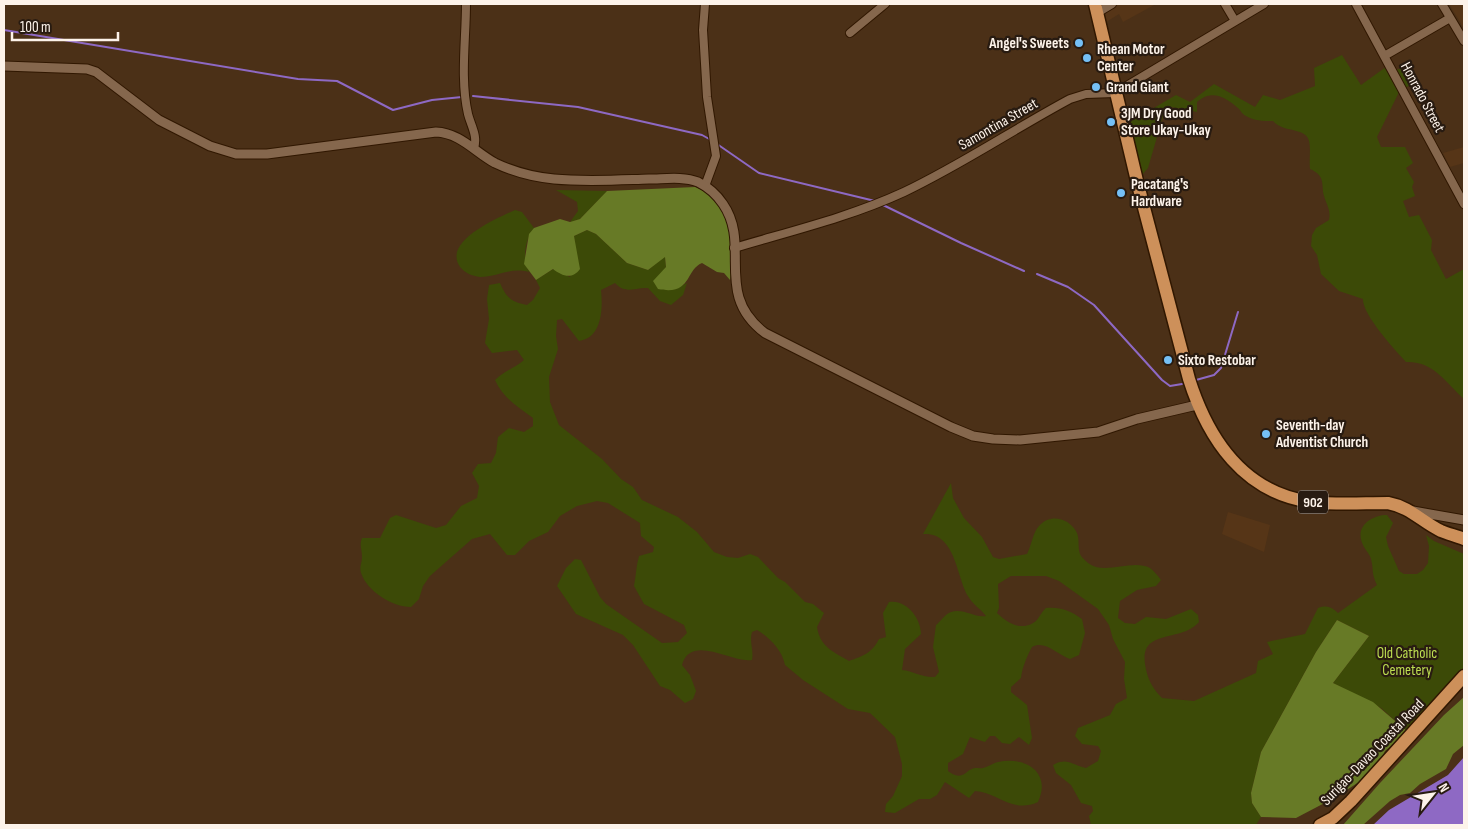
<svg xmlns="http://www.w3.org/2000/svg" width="1468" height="829" viewBox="0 0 1468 829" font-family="'Sofia Sans Condensed',sans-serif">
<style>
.built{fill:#563517}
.green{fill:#3c4a07}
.forest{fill:#677a26}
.water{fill:#8e69c4}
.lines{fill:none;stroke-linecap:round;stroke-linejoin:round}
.stream{stroke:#8e69c4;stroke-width:2}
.minor-casing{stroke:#301700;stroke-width:10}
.tertiary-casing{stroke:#301700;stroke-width:11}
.trunk-casing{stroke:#301700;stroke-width:15}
.minor{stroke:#85674d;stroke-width:8}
.tertiary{stroke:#85674d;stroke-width:9}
.trunk{stroke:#cd905a;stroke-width:12}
.poi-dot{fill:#75c0f6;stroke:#281b11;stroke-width:2}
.labels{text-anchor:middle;stroke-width:4.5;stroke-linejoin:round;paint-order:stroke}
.shield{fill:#281b11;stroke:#bdb2a9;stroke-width:1}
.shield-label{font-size:14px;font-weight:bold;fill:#fdf3ea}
.poi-label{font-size:15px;font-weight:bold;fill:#fdf3ea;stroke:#281b11;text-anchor:start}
.street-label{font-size:15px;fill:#fdf3ea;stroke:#281b11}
.park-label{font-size:15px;fill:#bdde51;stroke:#281b11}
</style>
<rect width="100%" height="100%" fill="#4b3017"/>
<path class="built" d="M 1098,4 L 1156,4 L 1123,22 L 1119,14 L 1103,24 Z
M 1449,4 L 1464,4 L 1464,29 L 1459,20 Z
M 1464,147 L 1464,163 L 1450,167 L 1443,153 Z
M 1228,512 L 1270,525 L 1264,552 L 1222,534 Z"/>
<path class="green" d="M 1342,55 L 1361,85 L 1390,64 L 1394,70 L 1405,68 L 1405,74 L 1411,85 L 1400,90 L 1377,137 L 1381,147 L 1405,147 L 1413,163 L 1406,168 L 1414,182 L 1412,187 L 1415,196 L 1403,201 L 1409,217 L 1419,215 L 1432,240 L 1431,250 L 1446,279 L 1464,269 L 1464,399 C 1446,383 1434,361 1406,362 C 1395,350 1362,314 1363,299 L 1339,291 L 1321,274 L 1317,255 L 1311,246 L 1312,235 L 1316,228 L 1329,220 C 1331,210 1327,206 1324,196 C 1321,184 1326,176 1310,169 C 1309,160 1311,149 1309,141 C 1306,127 1283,133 1273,121 C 1264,121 1254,121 1246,116 C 1242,114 1241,111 1238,108 C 1225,97 1212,89 1197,102 L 1197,112 L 1166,106 L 1148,168 L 1137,181 L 1123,126 L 1176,95 L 1190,102 L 1214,84 L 1255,107 L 1263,95 L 1280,100 L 1315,86 L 1314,68 Z
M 556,190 L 607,191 L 580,219 L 570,222 L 578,211 L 577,202 Z
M 515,210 L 522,212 L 534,228 C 525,239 522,259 529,272 C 509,267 499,277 480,277 C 472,276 465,273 460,267 C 442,241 498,218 515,210 Z
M 587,230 L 596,234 L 627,263 L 648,270 L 665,256 L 666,267 L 661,275 L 675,289 L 687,283 L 683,295 L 671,305 L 660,301 L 648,288 C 634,287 626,295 615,283 L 601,290 C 603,309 602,338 579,341 L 562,319 L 557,320 L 556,336 L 558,349 L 549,377 L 550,402 L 559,425 L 602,459 L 621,479 L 633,487 L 642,500 L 678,517 L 697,532 L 714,552 L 727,557 L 738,558 L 750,554 L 758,557 L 778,578 L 785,582 L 805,602 L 813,604 L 824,613 L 817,627 C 820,647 834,652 849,661 C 863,656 872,653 879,639 L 886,637 L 883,613 L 889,602 C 906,599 921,618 921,634 L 905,649 L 902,670 C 914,671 922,678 935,677 L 939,672 L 933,647 L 936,625 C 941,621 945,614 951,612 C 964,608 974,618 986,616 C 981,609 972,604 968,596 C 956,576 956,532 923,534 L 951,483 L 953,498 L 964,518 L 982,537 L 993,557 L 999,559 L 1027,554 C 1032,544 1033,532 1039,526 C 1050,513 1070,518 1077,533 C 1080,540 1077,549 1081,556 C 1085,561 1090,565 1096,567 C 1113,571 1135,560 1150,568 C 1154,571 1158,576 1161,580 L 1156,586 L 1137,590 L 1120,601 L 1118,618 L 1125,623 L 1135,624 L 1146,617 L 1166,619 L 1191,609 L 1198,615 L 1199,622 C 1181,643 1140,628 1145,664 C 1147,678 1152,688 1162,698 L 1194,701 L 1256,673 L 1258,661 L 1273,654 L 1267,642 L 1305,634 L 1318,608 C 1327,605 1332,607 1338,613 L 1377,585 C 1371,572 1374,571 1371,559 C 1370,554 1365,550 1363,545 C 1354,527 1371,515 1387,515 L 1393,523 L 1386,537 L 1388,546 L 1399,571 L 1404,574 L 1417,574 L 1423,570 L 1428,563 L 1429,546 L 1426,535 L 1434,541 L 1464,554 L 1464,668 L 1408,732 L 1381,708 L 1333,683 L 1369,636 L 1337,620 L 1316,652 L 1261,752 L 1251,793 L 1252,803 L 1261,817 L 1256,825 L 1091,825 L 1089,816 L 1093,811 L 1092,806 L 1081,803 L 1071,785 L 1056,773 L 1053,765 C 1067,757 1072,765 1086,768 L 1098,761 L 1101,751 L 1098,746 L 1082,744 L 1075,736 L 1078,728 L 1110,715 L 1116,704 L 1127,698 L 1124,679 L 1125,662 L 1113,639 L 1109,625 L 1098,609 L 1059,581 L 1046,576 L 1011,576 L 998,584 L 999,608 L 997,613 C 1006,622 1020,631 1033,623 C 1038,621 1041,612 1046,608 C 1061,607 1069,610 1082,619 L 1085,633 L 1079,655 L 1070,659 C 1056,654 1045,640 1032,647 C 1027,656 1022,668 1021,678 L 1011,687 L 1011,692 L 1027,705 L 1032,738 L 1029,745 L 1019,737 L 1010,744 L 1002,743 L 995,736 L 990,736 L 985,742 L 970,737 L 963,754 L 948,763 L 948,771 C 952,774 957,777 962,775 C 966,774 968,770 972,769 C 975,767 979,769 983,768 C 988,767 993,763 998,762 C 1025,756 1052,772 1038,802 C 1012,814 997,792 975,791 L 969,798 L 945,782 L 937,795 L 930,799 L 919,799 L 895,813 L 885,812 L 886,804 L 893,796 L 902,776 L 902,764 L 895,737 L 870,713 L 848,709 L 803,680 L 785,665 C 782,650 770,638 757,630 L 752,632 C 749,642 754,650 752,660 C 733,664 691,633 682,665 L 690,675 L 696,691 L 693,699 L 685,703 L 670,690 L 660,686 L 633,645 L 623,635 L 576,614 L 557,586 L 566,568 L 575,559 L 581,560 L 600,597 L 606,604 L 662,643 L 678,642 L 687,633 L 684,625 L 644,604 L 634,586 C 636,576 636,566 639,556 L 653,552 L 654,547 L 641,536 L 640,523 L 608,503 L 597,501 L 577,506 L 560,516 L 548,532 L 529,541 L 515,555 L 507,555 L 490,534 L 472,539 L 430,576 L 423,586 L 419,599 L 411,607 C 392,607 367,591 361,573 C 359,567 362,563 362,557 C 362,549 359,546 362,538 L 380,538 L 390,518 L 396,515 L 436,528 L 446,525 L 461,506 L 477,498 L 479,486 L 472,473 L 478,464 L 491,463 L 496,453 L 498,437 L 509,428 L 524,432 L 533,426 L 533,418 C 518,407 503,398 495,380 C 504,371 515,368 524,360 L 517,350 L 492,353 L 485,343 L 489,319 L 487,299 L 489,285 L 500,283 C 506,297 511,302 527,305 L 533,300 L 540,288 L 536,280 L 553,269 L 570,277 L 575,247 L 574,236 Z"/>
<path class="forest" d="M 695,187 C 731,199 736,248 730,280 L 724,273 L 717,272 L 702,263 C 685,270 692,296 658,289 L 653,281 L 666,267 L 665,257 L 648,270 L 627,263 L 596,234 L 587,230 L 574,236 L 580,269 C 572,280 562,276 553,269 L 536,280 L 524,264 L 529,234 L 534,228 L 560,219 L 570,222 L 580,219 L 607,191 Z
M 1337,620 L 1369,636 L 1333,683 L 1373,702 L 1408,732 L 1385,751 L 1381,760 L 1362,780 L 1336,797 L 1296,818 L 1261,817 L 1252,803 L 1251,793 L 1261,752 L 1316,652 Z
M 1464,697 L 1464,745 L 1453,754 L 1446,769 L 1420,784 L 1410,793 L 1400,795 L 1390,801 L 1363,825 L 1343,825 L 1380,783 L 1444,715 Z"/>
<path class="water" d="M 1464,757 L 1464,825 L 1373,825 L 1389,810 L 1448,775 Z"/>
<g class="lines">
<path class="stream" d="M 4,30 L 298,79 L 337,81 L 393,110 L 432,100 L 462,97
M 473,96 L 578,107 L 702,135 L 711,140
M 717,144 L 759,173 L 875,201
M 881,204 L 961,243 L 1024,271
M 1037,274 L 1068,287 L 1094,305 L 1162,380 L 1170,386 L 1182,384
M 1196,380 L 1214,375 L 1221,368 L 1238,312"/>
<g class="minor-casing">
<path id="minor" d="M 466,4 C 466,39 460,79 468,114 C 471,126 478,136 474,148
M 1225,4 L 1235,21
M 1356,4 L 1464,204
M 1442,4 L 1464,41
M 1097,13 L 1112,4
M 850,33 L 885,4
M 1386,55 L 1450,18
M 705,186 L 716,156 L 707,97 L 703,30 L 705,4
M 734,248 C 791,231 850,217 904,192 C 961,165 1014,129 1070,99 L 1086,94 L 1115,93 L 1264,4"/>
</g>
<g class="tertiary-casing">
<path id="tertiary" d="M 4,66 L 87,69 L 96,72 L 159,120 L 210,146 L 236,154 L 267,154 L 436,132 C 460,133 475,152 495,163 C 514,172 533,177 554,179 C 585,182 617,180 649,179 C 664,179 683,176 698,182 C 708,187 717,195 723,204 C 752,246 713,294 765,333 L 951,427 L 973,436 L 993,439 L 1020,440 L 1098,432 L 1137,419 L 1197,405
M 1413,511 L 1464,520"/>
</g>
<g class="trunk-casing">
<path id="trunk" d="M 1095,4 L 1137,181 L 1189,379 C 1208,439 1244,493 1311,502 C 1336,505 1363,503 1388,503 C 1410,507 1422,522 1441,531 C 1448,534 1457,536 1464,539
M 1320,825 L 1333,818 L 1351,801 L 1464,676"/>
</g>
<use href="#minor" class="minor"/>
<use href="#tertiary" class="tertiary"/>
<use href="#trunk" class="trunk"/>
</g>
<g class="poi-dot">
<circle cx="1079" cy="43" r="5"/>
<circle cx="1087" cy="58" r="5"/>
<circle cx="1096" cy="87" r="5"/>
<circle cx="1111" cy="122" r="5"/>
<circle cx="1121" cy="193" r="5"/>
<circle cx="1168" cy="360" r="5"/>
<circle cx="1266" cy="434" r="5"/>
</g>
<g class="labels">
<rect class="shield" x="1298" y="490.5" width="30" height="23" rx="4"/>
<g class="shield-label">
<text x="1313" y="507">902</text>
</g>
<g class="poi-label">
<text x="1069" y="48" text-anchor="end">Angel's Sweets</text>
<text x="1097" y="54">Rhean Motor<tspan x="1097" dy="17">Center</tspan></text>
<text x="1106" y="92">Grand Giant</text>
<text x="1121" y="118">3JM Dry Good<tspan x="1121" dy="17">Store Ukay-Ukay</tspan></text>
<text x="1131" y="189">Pacatang's<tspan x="1131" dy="17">Hardware</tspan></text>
<text x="1178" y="365">Sixto Restobar</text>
<text x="1276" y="430">Seventh-day<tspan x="1276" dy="17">Adventist Church</tspan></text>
</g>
<g class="street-label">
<text transform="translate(1423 97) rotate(62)" y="5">Honrado Street</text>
<text transform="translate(998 124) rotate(-30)" y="5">Samontina Street</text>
<text transform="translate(1372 752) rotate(-46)" y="5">Surigao-Davao Coastal Road</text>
</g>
<g class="park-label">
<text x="1407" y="658">Old Catholic<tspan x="1407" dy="17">Cemetery</tspan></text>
</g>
</g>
<rect width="1468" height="829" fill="none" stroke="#fdf3ea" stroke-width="10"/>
<g transform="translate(1433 794) rotate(60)" stroke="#281b11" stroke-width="4" paint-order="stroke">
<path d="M0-4L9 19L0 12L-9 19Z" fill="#fdf3ea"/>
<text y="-8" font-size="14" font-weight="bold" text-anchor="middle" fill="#fdf3ea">N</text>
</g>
<path d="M12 32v8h106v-8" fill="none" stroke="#fdf3ea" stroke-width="2.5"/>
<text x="20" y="32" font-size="15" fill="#fdf3ea" stroke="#281b11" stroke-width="4" paint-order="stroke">100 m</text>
</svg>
